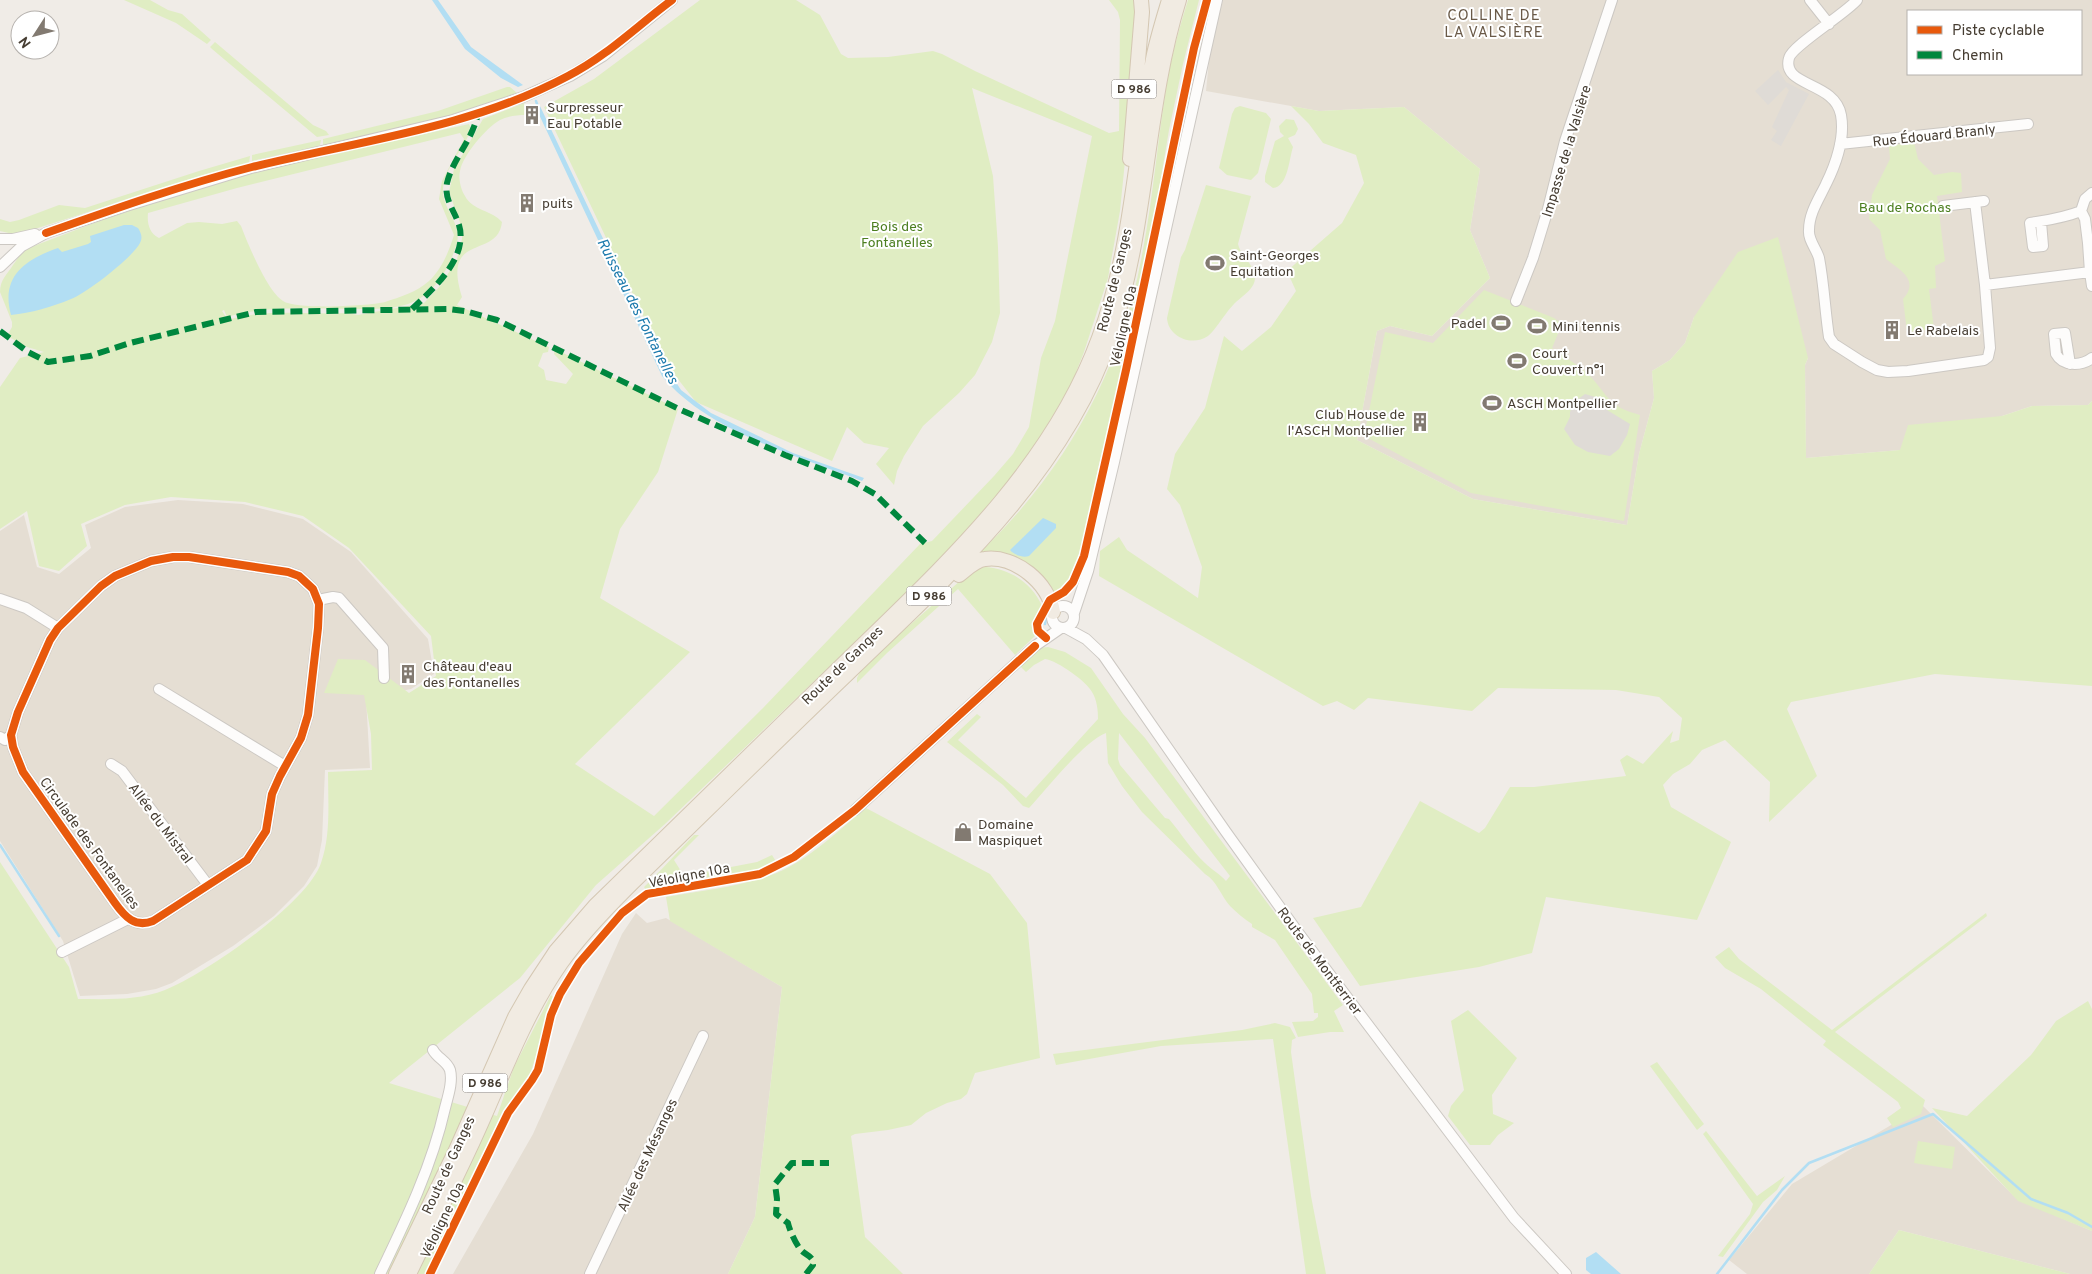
<svg xmlns="http://www.w3.org/2000/svg" width="2092" height="1274" viewBox="0 0 2092 1274" font-family="Overpass,sans-serif">
<style>
.residential{fill:#e5ded3;fill-rule:evenodd}
.green{fill:#e0edc3;fill-rule:evenodd}
.parking{fill:#dfdbd6}
.water{fill:#b2def3}
.lines{fill:none;stroke-linecap:round;stroke-linejoin:round}
.stream{stroke:#b2def3;stroke-width:2.5}
.minor-casing{stroke:#ccc8c3;stroke-width:12}
.major-casing{stroke:#d4c7b2;stroke-width:16}
.minor{stroke:#fdfcfb;stroke-width:10}
.major{stroke:#f1ebe2;stroke-width:14}
.quiet{stroke:#00873e;stroke-width:6;stroke-dasharray:12 6;stroke-linecap:butt}
.cycleway-casing{stroke:#fff;stroke-width:11}
.cycleway{stroke:#e8590c;stroke-width:8}
.labels{text-anchor:middle;stroke-width:4;stroke-linejoin:round;paint-order:stroke}
.shield{fill:#fff;stroke:#7e7770;stroke-width:1}
.shield-label{font-size:12px;font-weight:bold;fill:#463d32}
.poi-label{font-size:14px;fill:#463d32;stroke:#fff;text-anchor:start}
.street-label{font-size:14px;fill:#463d32;stroke:#fff}
.park-label{font-size:14px;fill:#4b7e1f;stroke:#fff}
.neighbourhood-label{font-size:15px;letter-spacing:1px;fill:#6a5a48;stroke:#fff}
.water-label{font-size:15px;font-style:italic;fill:#1e7bad;stroke:#fff}
</style>
<rect width="100%" height="100%" fill="#f0ece7"/>
<path class="residential" d="M 1223,0 L 2092,0 L 2092,401 L 2088,405 L 2032,406 L 1900,450 L 1806,458 L 1805,365 L 1808,358 L 1694,317 L 1685,343 L 1670,360 L 1652,371 L 1654,398 L 1639,454 L 1627,525 L 1473,499 L 1357,440 L 1377,331 L 1390,326 L 1432,336 L 1490,278 L 1470,230 L 1480,169 L 1404,107 L 1319,111 L 1206,91 L 1210,51 ZM 1908,11 L 2081,11 L 2081,74 L 1908,74 Z
M 178,500 L 243,504 L 303,519 L 351,552 L 428,639 L 434,674 L 411,689 L 366,698 L 370,768 L 325,770 L 322,840 L 317,866 L 304,886 L 274,916 L 233,946 L 172,983 L 156,989 L 127,994 L 80,996 L 63,941 L 0,841 L 0,531 L 24,515 L 37,567 L 59,574 L 91,548 L 85,525 L 125,507 Z
M 636,913 L 647,923 L 666,918 L 782,987 L 755,1217 L 728,1274 L 453,1274 L 533,1134 L 622,934 Z
M 1923,1106 L 2018,1200 L 2092,1231 L 2092,1274 L 2070,1274 L 1899,1230 L 1869,1274 L 1747,1274 L 1729,1260 L 1792,1184 Z"/>
<path class="green" d="M 124,0 L 150,0 L 168,10 L 182,14 L 211,40 L 207,44 L 176,23 Z
M 700,0 L 796,0 L 820,15 L 841,54 L 848,58 L 888,57 L 933,51 L 942,54 L 975,71 L 1109,133 L 1119,131 L 1120,20 L 1118,12 L 1109,0 L 1137,0 L 1128,99 L 1126,151 L 1120,211 L 1108,278 L 1084,352 L 1071,385 L 1031,452 L 1003,488 L 955,543 L 901,598 L 665,824 L 596,885 L 520,978 L 389,1083 L 497,1116 L 514,1067 L 551,995 L 554,998 L 529,1078 L 503,1117 L 427,1274 L 0,1274 L 0,862 L 69,967 L 78,999 C 107,999 137,1001 165,990 C 204,975 308,903 321,863 C 331,835 328,802 328,772 L 372,770 L 371,734 L 364,695 L 324,693 L 338,659 L 365,660 L 409,693 L 436,676 L 431,636 L 349,548 L 303,516 L 245,502 L 171,497 L 125,505 L 81,524 L 87,546 L 59,571 L 39,566 L 27,511 L 0,529 L 0,387 L 20,358 L 44,352 L 27,347 L 7,336 L 12,327 L 12,322 L 0,292 C 0,279 7,275 13,265 C 18,259 19,254 26,249 L 128,210 L 246,174 L 469,124 L 471,128 L 469,134 C 462,151 444,170 443,189 C 442,210 464,224 456,246 C 449,268 435,293 413,302 C 395,310 372,309 353,309 C 312,309 267,305 227,317 L 224,310 L 222,311 L 228,320 C 267,308 307,315 347,313 L 358,315 L 424,303 L 441,285 L 457,259 L 462,239 L 462,228 L 449,192 L 454,169 L 483,119 L 524,103 L 529,111 L 526,115 C 517,115 508,116 500,120 C 486,128 463,155 460,171 C 458,178 461,190 465,196 C 473,211 492,210 502,222 C 498,260 441,231 462,297 L 457,305 L 549,347 L 548,352 L 543,353 L 538,366 L 544,370 L 546,380 L 566,384 L 573,374 L 554,354 L 555,349 L 678,409 L 658,472 L 620,529 L 600,598 L 690,652 L 575,764 L 654,816 L 763,708 L 920,544 L 932,541 L 994,476 L 1013,454 L 1029,427 L 1041,358 L 1055,321 L 1092,136 L 972,88 L 993,176 L 998,247 L 1000,313 L 992,342 L 975,375 L 959,393 L 923,426 L 904,456 L 897,471 L 894,485 L 876,464 L 889,448 L 864,443 L 847,427 L 832,461 L 696,402 L 666,364 L 544,107 L 594,79 ZM 460,133 L 464,139 L 442,181 L 439,199 L 454,235 C 449,251 442,269 429,281 C 417,292 400,297 385,302 C 368,306 297,310 283,301 C 267,291 248,244 241,226 L 237,221 L 222,224 L 199,222 L 187,223 L 159,238 C 149,233 147,223 148,213 L 237,188 Z
M 1188,0 L 1199,0 L 1183,64 L 1169,130 L 1148,255 L 1097,474 L 1080,561 C 1074,577 1067,588 1052,596 L 1039,578 L 974,558 C 1061,477 1119,377 1141,260 C 1154,196 1158,130 1170,66 C 1175,44 1181,22 1188,0 Z
M 215,42 L 313,125 L 326,131 L 329,135 L 317,137 L 212,49 L 210,47 Z
M 507,87 L 510,87 L 517,93 L 439,119 L 323,146 L 323,139 L 438,111 Z
M 1240,106 L 1266,113 L 1271,119 L 1258,173 L 1251,180 L 1227,175 L 1219,168 L 1232,114 L 1235,108 Z
M 1291,106 L 1319,111 L 1404,107 L 1480,169 L 1470,230 L 1490,278 L 1432,336 L 1390,326 L 1377,331 L 1357,440 L 1473,499 L 1627,525 L 1639,454 L 1654,398 L 1652,371 L 1670,360 L 1685,343 L 1694,317 L 1738,252 L 1778,237 L 1808,358 L 1805,365 L 1806,458 L 1900,450 L 1908,425 L 2002,416 L 2032,406 L 2088,405 L 2092,401 L 2092,686 L 1935,674 L 1791,702 L 1787,709 L 1817,776 L 1769,822 L 1770,782 L 1725,740 L 1702,750 L 1690,764 L 1673,774 L 1663,785 L 1671,807 L 1731,842 L 1697,920 L 1546,897 L 1532,953 L 1479,967 L 1360,986 L 1313,918 L 1361,907 L 1420,801 L 1479,833 L 1485,828 L 1510,787 L 1534,787 L 1626,776 L 1620,760 L 1627,755 L 1643,764 L 1673,731 L 1670,743 L 1679,740 L 1682,718 L 1659,697 L 1616,690 L 1498,688 L 1472,711 L 1368,698 L 1354,710 L 1337,701 L 1323,706 L 1099,576 L 1100,551 L 1119,537 L 1127,550 L 1198,598 L 1202,567 L 1180,505 L 1167,489 L 1175,454 L 1205,408 L 1224,336 L 1242,351 L 1271,327 L 1296,291 L 1287,271 L 1342,223 L 1364,183 L 1356,155 L 1323,143 L 1309,124 Z
M 1286,119 L 1294,120 L 1298,129 L 1295,135 L 1288,138 L 1293,147 C 1289,159 1288,187 1273,188 L 1265,182 L 1265,176 L 1275,141 L 1284,136 L 1280,132 L 1279,126 Z
M 321,140 L 320,145 L 315,147 L 252,161 L 252,155 Z
M 1914,142 L 1918,159 L 1934,175 L 1952,172 L 1961,173 L 1962,192 L 1937,196 L 1945,261 L 1935,266 L 1936,288 L 1929,289 L 1934,329 L 1907,332 L 1903,299 C 1920,280 1900,270 1886,259 L 1880,230 L 1869,219 L 1872,195 L 1890,159 L 1889,146 Z
M 250,156 L 249,163 L 207,174 L 38,228 L 13,234 L 0,231 L 0,219 L 10,222 L 19,220 L 59,205 L 85,208 L 199,171 Z
M 1206,185 L 1251,196 L 1238,244 C 1241,257 1254,263 1255,278 C 1255,289 1241,297 1234,304 C 1226,312 1214,332 1208,336 C 1192,347 1168,337 1167,318 L 1181,257 L 1185,250 Z
M 1484,290 L 1554,318 L 1562,324 L 1552,348 C 1564,357 1579,365 1590,376 C 1610,398 1608,406 1640,415 L 1624,521 L 1471,493 L 1364,436 L 1385,332 L 1433,343 Z
M 986,567 C 1010,569 1032,583 1042,606 L 1032,626 L 1035,636 L 1015,655 L 958,589 L 887,653 L 857,683 L 857,678 L 860,672 L 895,638 L 969,573 L 977,568 Z
M 1048,647 L 1065,652 L 1091,668 L 1123,714 L 1145,738 L 1343,1005 L 1334,1011 L 1344,1032 L 1330,1032 L 1298,1037 L 1292,1022 L 1313,1021 L 1318,1017 L 1318,1013 L 1314,1013 L 1312,994 L 1275,940 L 1252,927 L 1252,924 C 1244,919 1237,913 1230,906 C 1221,896 1217,881 1205,874 L 1142,812 L 1122,786 L 1108,763 L 1106,733 C 1085,740 1046,790 1029,808 L 1023,806 L 1003,785 L 947,742 L 977,714 L 981,717 L 958,740 L 1026,798 L 1098,719 C 1098,710 1097,700 1092,692 C 1086,681 1058,661 1045,659 L 1034,665 L 1026,672 L 1019,665 L 1039,648 ZM 1119,733 L 1230,876 L 1226,881 C 1220,874 1212,870 1205,863 C 1192,851 1181,833 1169,819 L 1165,818 L 1120,765 L 1118,759 Z
M 866,808 L 990,874 L 1027,923 L 1040,1058 L 975,1073 L 967,1094 L 961,1099 L 947,1103 L 926,1113 L 911,1125 L 888,1130 L 855,1134 L 851,1136 L 865,1237 L 903,1274 L 728,1274 L 755,1217 L 782,987 L 670,921 L 666,897 C 705,890 754,886 789,867 C 817,852 841,828 866,808 Z
M 694,835 L 699,835 L 674,860 L 684,876 L 757,862 L 772,855 L 777,863 L 759,870 L 646,890 L 644,887 C 662,870 677,852 694,835 Z
M 1986,913 L 1987,916 L 1835,1032 L 1925,1100 L 1921,1114 L 1893,1127 L 1887,1118 L 1901,1108 L 1898,1102 L 1823,1045 L 1826,1041 L 1761,989 L 1725,968 L 1715,957 L 1729,947 L 1739,959 L 1832,1030 Z
M 2088,1001 L 2092,1009 L 2092,1231 L 2018,1201 L 1932,1108 L 1967,1116 L 2031,1055 L 2056,1021 Z
M 1468,1010 L 1517,1058 L 1492,1095 L 1493,1114 L 1514,1123 L 1498,1135 L 1490,1145 L 1470,1145 L 1448,1116 L 1451,1106 L 1464,1090 L 1451,1021 Z
M 1275,1023 L 1290,1027 L 1296,1038 L 1292,1040 L 1291,1052 L 1311,1196 L 1326,1274 L 1306,1274 L 1273,1039 L 1161,1046 L 1056,1065 L 1053,1054 L 1242,1030 Z
M 1657,1062 L 1704,1124 L 1697,1130 L 1650,1066 Z
M 1706,1131 L 1757,1196 L 1785,1176 L 1777,1190 L 1763,1202 L 1723,1257 L 1718,1256 L 1750,1214 L 1753,1204 L 1703,1134 Z
M 1918,1141 L 1955,1147 L 1952,1169 L 1914,1163 Z
M 1899,1230 L 2070,1274 L 1869,1274 Z"/>
<path class="parking" d="M 1778,70 L 1786,82 L 1809,94 L 1781,146 L 1771,140 L 1777,131 L 1772,127 L 1789,90 L 1786,87 L 1768,105 L 1755,91 Z
M 1585,394 L 1599,398 L 1607,410 L 1630,424 L 1627,435 L 1619,449 L 1610,456 L 1588,452 L 1575,445 L 1564,429 L 1570,417 L 1570,412 L 1574,402 Z"/>
<path class="water" d="M 432,0 L 438,0 L 471,47 L 523,85 L 518,87 L 501,78 L 465,49 Z
M 539,104 L 659,356 L 681,390 L 711,413 L 793,453 L 864,478 L 862,481 C 797,456 707,431 662,376 L 535,106 Z
M 124,225 L 132,225 L 138,228 C 141,233 143,237 140,243 C 133,257 87,293 71,299 C 52,307 31,313 11,315 C 0,275 27,259 58,248 L 62,252 L 88,244 L 91,242 L 90,236 Z
M 1043,518 L 1056,524 L 1056,528 L 1029,556 C 1023,558 1014,555 1010,550 Z
M 1596,1252 L 1621,1274 L 1591,1274 L 1586,1270 L 1586,1258 Z"/>
<g class="lines">
<path class="stream" d="M 536,101 L 538,107
M 1045,624 L 1047,613
M 0,845 L 59,936
M 1717,1274 L 1782,1190 L 1809,1163 L 1933,1114 L 2031,1199 L 2068,1213 L 2092,1227"/>
<g class="minor-casing">
<path id="minor" d="M 1810,0 L 1829,24
M 1857,0 C 1845,14 1792,46 1789,58 C 1781,87 1835,81 1841,115 C 1845,137 1836,164 1826,184 C 1819,199 1809,213 1809,230 C 1808,240 1816,248 1819,258 C 1824,284 1825,311 1829,337 L 1834,344 L 1862,362 L 1877,370 L 1888,372 L 1908,371 L 1984,360 L 1988,357 L 1990,348 L 1985,285 L 2090,272 L 2088,243 L 2092,242
M 1840,144 L 2028,124
M 1975,202 L 1985,285
M 1943,206 L 1984,201
M 2041,222 L 2043,246 L 2033,247 L 2030,223 C 2048,220 2064,218 2081,211
M 0,239 L 13,239 L 35,234
M 2088,243 L 2085,219 L 2081,211 L 2085,199 L 2092,193
M 0,267 L 22,246 L 46,233 L 126,206 L 251,168 L 453,120 L 523,97 L 570,76 L 603,56 L 672,0
M 2090,272 L 2092,286
M 1516,301 L 1533,258 L 1548,209 L 1565,141 L 1612,0
M 2070,364 L 2065,333 L 2054,334 L 2056,354 C 2063,367 2082,366 2092,358
M 173,557 L 189,557 L 288,572 L 299,576 L 313,589 L 319,604 L 318,628 L 308,715 L 301,738 L 280,776 L 272,794 L 266,831 L 247,860 L 153,921 C 135,928 125,917 115,903 L 23,772 L 13,747 L 11,735 L 18,712 L 50,640 L 58,628 L 101,586 L 115,576 L 151,561 Z
M 0,599 L 26,608 L 58,628
M 318,600 L 333,597 L 339,598 L 383,648 L 384,678
M1052 617a11 11 0 1 1 22 0a11 11 0 1 1-22 0Z
M 1074,613 L 1088,571 L 1114,462 L 1217,0
M 1066,628 L 1086,639 L 1103,655 L 1226,832 L 1297,931 L 1514,1218 L 1566,1274
M 159,689 L 285,766
M 0,737 L 5,740 L 11,735
M 111,764 L 122,771 L 208,885
M 855,810 L 1035,646 L 1061,628
M 62,952 L 128,919
M 380,1274 C 406,1220 432,1166 445,1108 C 448,1096 453,1082 450,1070 C 447,1061 437,1058 433,1050
M 590,1274 L 703,1036"/>
</g>
<g class="major-casing">
<path id="major" d="M 1130,159 L 1142,12 L 1141,0
M 959,575 C 967,569 975,560 985,559 C 1015,555 1049,583 1053,612
M 396,1274 L 456,1150 L 515,1017 L 531,989 L 556,951 L 595,906 C 676,826 758,747 839,668 C 938,571 1050,472 1099,338 C 1132,249 1135,152 1153,59 C 1157,39 1163,20 1169,0
M 409,1274 C 431,1228 454,1183 475,1137 C 502,1078 524,1016 561,963 C 580,936 603,912 626,889 C 698,819 769,749 841,680 C 945,579 1063,477 1111,336 C 1148,227 1145,110 1179,0"/>
</g>
<use href="#minor" class="minor"/>
<use href="#major" class="major"/>
<path class="quiet" d="M 412,309 C 433,289 471,256 458,222 C 453,209 444,198 447,183 C 453,158 473,140 478,113
M 0,331 L 28,352 L 48,362 L 90,356 L 130,343 L 256,312 L 449,309 L 465,311 L 497,320 L 681,410 L 785,455 L 852,481 L 875,494 L 925,543
M 806,1274 L 813,1265 L 812,1259 C 809,1255 805,1254 802,1251 C 797,1247 789,1229 788,1223 L 776,1214 L 777,1199 L 775,1184 L 792,1163 L 829,1163"/>
<g class="cycleway-casing">
<path id="cycleway" d="M 46,233 C 114,209 182,185 252,167 C 358,141 471,128 568,76 C 607,56 637,26 672,0
M 173,557 L 189,557 L 288,572 L 299,576 L 313,589 L 319,604 L 318,628 L 308,715 L 301,738 L 280,776 L 272,794 L 266,831 L 247,860 L 153,921 C 135,928 125,917 115,903 L 23,772 L 13,747 L 11,735 L 18,712 L 50,640 L 58,628 L 101,586 L 115,576 L 151,561 Z
M 1046,638 L 1038,631 L 1037,624 L 1050,600 L 1064,592 L 1073,582 L 1084,556 L 1126,370 L 1194,48 L 1207,0
M 430,1274 L 508,1113 L 532,1080 L 538,1070 L 551,1015 L 560,994 L 579,963 L 622,913 L 647,894 L 760,874 L 794,857 L 855,810 L 1035,646"/>
</g>
<use href="#cycleway" class="cycleway"/>
</g>
<defs>
<g id="building-bare" transform="scale(1.5)"><path d="M-4-6H4V6H1V3H-1V6H-4ZM-2.5-4.3h1.7v1.8h-1.7ZM.8-4.3h1.7v1.8H.8ZM-2.5-1h1.7V.8h-1.7ZM.8-1h1.7V.8H.8Z" fill="#827a71" stroke="#fff" stroke-width="2.5" paint-order="stroke"/></g>
<g id="stadium-bare" transform="scale(1.5)"><path d="M0-5a6.5 5 0 1 0 0 10a6.5 5 0 1 0 0-10ZM-3.5-1.8h7v3.6h-7Z" fill="#827a71" stroke="#fff" stroke-width="2.5" paint-order="stroke"/></g>
<g id="shop-bare" transform="scale(1.5)"><path d="M-5-2.5h2.3a2.7 3.5 0 0 1 5.4 0H5L5.5 6h-11ZM-1.5-2.5h3a1.5 2.3 0 0 0-3 0Z" fill="#827a71" stroke="#fff" stroke-width="2.5" paint-order="stroke"/></g>
</defs>
<g fill-rule="evenodd">
<use href="#building-bare" x="532" y="115"/>
<use href="#building-bare" x="527" y="203"/>
<use href="#stadium-bare" x="1215" y="263"/>
<use href="#stadium-bare" x="1501" y="323"/>
<use href="#stadium-bare" x="1537" y="326"/>
<use href="#building-bare" x="1892" y="330"/>
<use href="#stadium-bare" x="1517" y="361"/>
<use href="#stadium-bare" x="1492" y="403"/>
<use href="#building-bare" x="1420" y="422"/>
<use href="#building-bare" x="408" y="674"/>
<use href="#shop-bare" x="963" y="832"/>
</g>
<g class="labels">
<g class="shield">
<rect x="1111.5" y="79.5" width="45" height="19" rx="4"/>
<rect x="906.5" y="586.5" width="45" height="19" rx="4"/>
<rect x="462.5" y="1073.5" width="45" height="19" rx="4"/>
</g>
<g class="shield-label">
<text x="1134" y="93">D 986</text>
<text x="929" y="600">D 986</text>
<text x="485" y="1087">D 986</text>
</g>
<g class="poi-label">
<text x="547" y="112">Surpresseur<tspan x="547" dy="16">Eau Potable</tspan></text>
<text x="542" y="208">puits</text>
<text x="1230" y="260">Saint-Georges<tspan x="1230" dy="16">Equitation</tspan></text>
<text x="1486" y="328" text-anchor="end">Padel</text>
<text x="1552" y="331">Mini tennis</text>
<text x="1907" y="335">Le Rabelais</text>
<text x="1532" y="358">Court<tspan x="1532" dy="16">Couvert n°1</tspan></text>
<text x="1507" y="408">ASCH Montpellier</text>
<text x="1405" y="419" text-anchor="end">Club House de<tspan x="1405" dy="16">l'ASCH Montpellier</tspan></text>
<text x="423" y="671">Château d'eau<tspan x="423" dy="16">des Fontanelles</tspan></text>
<text x="978" y="829">Domaine<tspan x="978" dy="16">Maspiquet</tspan></text>
</g>
<g class="street-label">
<text transform="translate(1934 135) rotate(-6)" y="5">Rue Édouard Branly</text>
<text transform="translate(1566 151) rotate(-73)" y="5">Impasse de la Valsière</text>
<text transform="translate(1114 280) rotate(-76)" y="5">Route de Ganges</text>
<text transform="translate(1123 326) rotate(-78)" y="5">Véloligne 10a</text>
<text transform="translate(842 665) rotate(-44)" y="5">Route de Ganges</text>
<text transform="translate(161 823) rotate(53)" y="5">Allée du Mistral</text>
<text transform="translate(90 843) rotate(54)" y="5">Circulade des Fontanelles</text>
<text transform="translate(689 875) rotate(-11)" y="5">Véloligne 10a</text>
<text transform="translate(1320 961) rotate(53)" y="5">Route de Montferrier</text>
<text transform="translate(647 1155) rotate(-65)" y="5">Allée des Mésanges</text>
<text transform="translate(448 1165) rotate(-65)" y="5">Route de Ganges</text>
<text transform="translate(442 1220) rotate(-64)" y="5">Véloligne 10a</text>
</g>
<g class="park-label">
<text x="1905" y="212">Bau de Rochas</text>
<text x="897" y="231">Bois des<tspan x="897" dy="16">Fontanelles</tspan></text>
</g>
<g class="neighbourhood-label">
<text x="1494" y="20">COLLINE DE<tspan x="1494" dy="17">LA VALSIÈRE</tspan></text>
</g>
<g class="water-label">
<text transform="translate(638 311) rotate(63)" y="5">Ruisseau des Fontanelles</text>
</g>
</g>
<rect x="1907" y="10" width="175" height="65" fill="#ffffff" stroke="#b5b1ad"/>
<rect x="1917" y="26" width="25" height="8" fill="#e8590c" stroke="#b5b1ad"/>
<text x="1952" y="35" font-size="15" fill="#463d32">Piste cyclable</text>
<rect x="1917" y="51" width="25" height="8" fill="#00873e" stroke="#b5b1ad"/>
<text x="1952" y="60" font-size="15" fill="#463d32">Chemin</text>
<g transform="translate(35 35) rotate(234)"><circle r="24" fill="#ffffff" stroke="#b5b1ad"/>
<path d="M0-4L9 19L0 12L-9 19Z" fill="#827a71"/>
<text y="-8" font-size="14" font-weight="bold" text-anchor="middle" fill="#463d32">N</text>
</g>
</svg>
